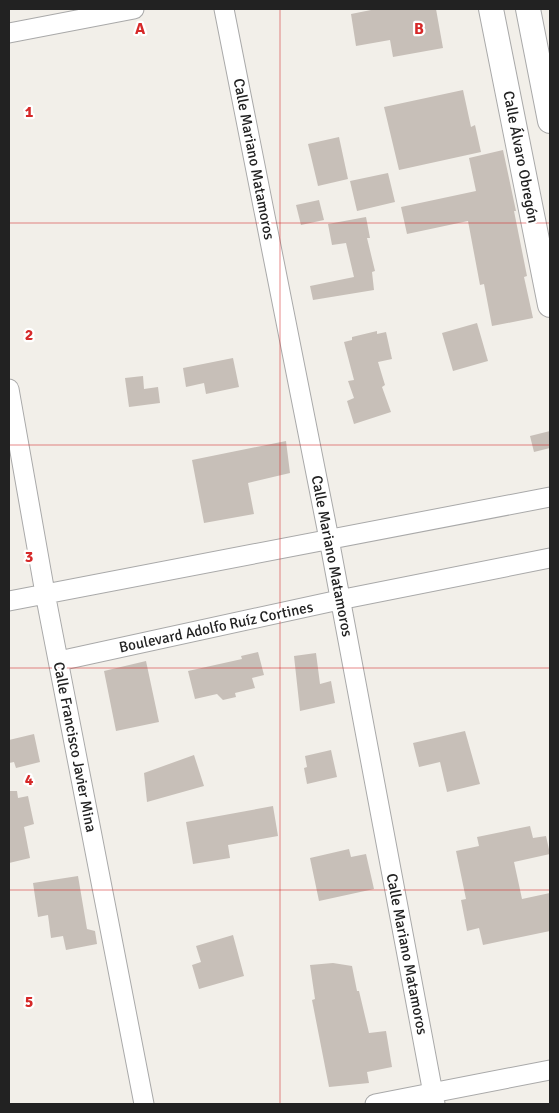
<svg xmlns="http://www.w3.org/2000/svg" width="559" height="1113" viewBox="0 0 559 1113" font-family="Signika,sans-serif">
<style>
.building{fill:#c7bfb8}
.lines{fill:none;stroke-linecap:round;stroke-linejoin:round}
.minor-casing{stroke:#a9a9a9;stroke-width:21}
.tertiary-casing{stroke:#a9a9a9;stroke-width:26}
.minor{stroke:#fff;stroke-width:19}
.tertiary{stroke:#fff;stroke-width:24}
.grid{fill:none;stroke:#d62828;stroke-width:1;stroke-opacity:0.55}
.labels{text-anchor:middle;stroke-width:4.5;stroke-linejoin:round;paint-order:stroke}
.street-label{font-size:15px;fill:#222;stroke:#fff}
.grid-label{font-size:16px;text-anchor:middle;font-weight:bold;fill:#d62828;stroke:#fff;stroke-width:4.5;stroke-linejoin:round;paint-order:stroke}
</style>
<rect width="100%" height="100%" fill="#f2efe9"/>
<path class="building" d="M 376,9 L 436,9 L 443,48 L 393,57 L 390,40 L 356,46 L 351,14 Z
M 463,90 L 471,127 L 475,125 L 481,152 L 399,170 L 384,107 Z
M 339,137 L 348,179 L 318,186 L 308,144 Z
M 503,150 L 516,211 L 514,211 L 527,276 L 524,277 L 533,318 L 492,326 L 484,284 L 480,285 L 468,221 L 407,234 L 401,207 L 476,191 L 469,158 Z
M 388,173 L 395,202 L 357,211 L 350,181 Z
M 319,200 L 324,220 L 301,225 L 296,205 Z
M 366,217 L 370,238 L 367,238 L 375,271 L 372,272 L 374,290 L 313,300 L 310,286 L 354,277 L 346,243 L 332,245 L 328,224 Z
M 477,323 L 488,361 L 453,371 L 442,333 Z
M 377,331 L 377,334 L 386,332 L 392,359 L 378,362 L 385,385 L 382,387 L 391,412 L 354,424 L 347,401 L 354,398 L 348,381 L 354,380 L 344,342 L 352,340 L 352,337 Z
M 233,358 L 239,387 L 206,394 L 204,383 L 186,387 L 183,368 Z
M 143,376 L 144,389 L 158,387 L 160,403 L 129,407 L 125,378 Z
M 550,431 L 550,448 L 534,452 L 530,436 Z
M 286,441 L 290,473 L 248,483 L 254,514 L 204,523 L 192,460 Z
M 258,652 L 264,675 L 252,678 L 255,688 L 235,693 L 236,697 L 223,700 L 217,694 L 195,699 L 188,671 L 242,659 L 241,656 Z
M 316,653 L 320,684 L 331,681 L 335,703 L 300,711 L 294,656 Z
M 146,661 L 159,722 L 116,731 L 104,671 Z
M 465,731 L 480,784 L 447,792 L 440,762 L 419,767 L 413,743 Z
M 34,734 L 40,762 L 16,768 L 14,762 L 9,763 L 9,740 Z
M 331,750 L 337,777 L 307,784 L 304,768 L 307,767 L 305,756 Z
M 194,755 L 204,786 L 147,802 L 144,773 Z
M 9,791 L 17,791 L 18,798 L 28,796 L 34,824 L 24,827 L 30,858 L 9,863 Z
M 273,806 L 278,836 L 228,845 L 230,858 L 193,864 L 186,822 Z
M 530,826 L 533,838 L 546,836 L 550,854 L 514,862 L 522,899 L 550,893 L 550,931 L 483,945 L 479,928 L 467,931 L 461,900 L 466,899 L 456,851 L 479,846 L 477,837 Z
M 349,849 L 351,857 L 366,854 L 374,889 L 319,901 L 310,858 Z
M 78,876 L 87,929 L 95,931 L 97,944 L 66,950 L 63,936 L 51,938 L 48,915 L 38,917 L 33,883 Z
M 233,935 L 244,976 L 199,989 L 192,965 L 201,962 L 196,946 Z
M 333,963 L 352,966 L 357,991 L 359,991 L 369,1033 L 386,1031 L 392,1067 L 367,1072 L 369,1083 L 329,1087 L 312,1000 L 315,999 L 310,965 Z"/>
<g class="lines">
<g class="minor-casing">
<path id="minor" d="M 224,9 L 329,539 L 435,1104
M 9,33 L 134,9
M 9,389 L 45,593 L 144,1104
M 9,601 L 550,497
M 59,661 L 339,600 L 550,558
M 375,1104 L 550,1070"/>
</g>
<g class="tertiary-casing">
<path id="tertiary" d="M 491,9 L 550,305
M 528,9 L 550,121"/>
</g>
<use href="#minor" class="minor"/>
<use href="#tertiary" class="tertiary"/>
</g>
<path class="grid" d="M 280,9 L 280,1104M 9,223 L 550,223M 9,445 L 550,445M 9,668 L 550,668M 9,890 L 550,890"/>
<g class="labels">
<g class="street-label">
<text transform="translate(521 157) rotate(79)" y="5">Calle Álvaro Obregón</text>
<text transform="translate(254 159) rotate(79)" y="5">Calle Mariano Matamoros</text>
<text transform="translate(332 556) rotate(79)" y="5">Calle Mariano Matamoros</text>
<text transform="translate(216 627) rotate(-12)" y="5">Boulevard Adolfo Ruíz Cortines</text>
<text transform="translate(75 747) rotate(79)" y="5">Calle Francisco Javier Mina</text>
<text transform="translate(407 954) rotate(79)" y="5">Calle Mariano Matamoros</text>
</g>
</g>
<g class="grid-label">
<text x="140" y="34">A</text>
<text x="419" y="34">B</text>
<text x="29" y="117">1</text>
<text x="29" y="340">2</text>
<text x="29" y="562">3</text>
<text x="29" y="785">4</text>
<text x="29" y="1007">5</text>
</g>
<rect width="559" height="1113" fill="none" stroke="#222222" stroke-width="20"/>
</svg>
